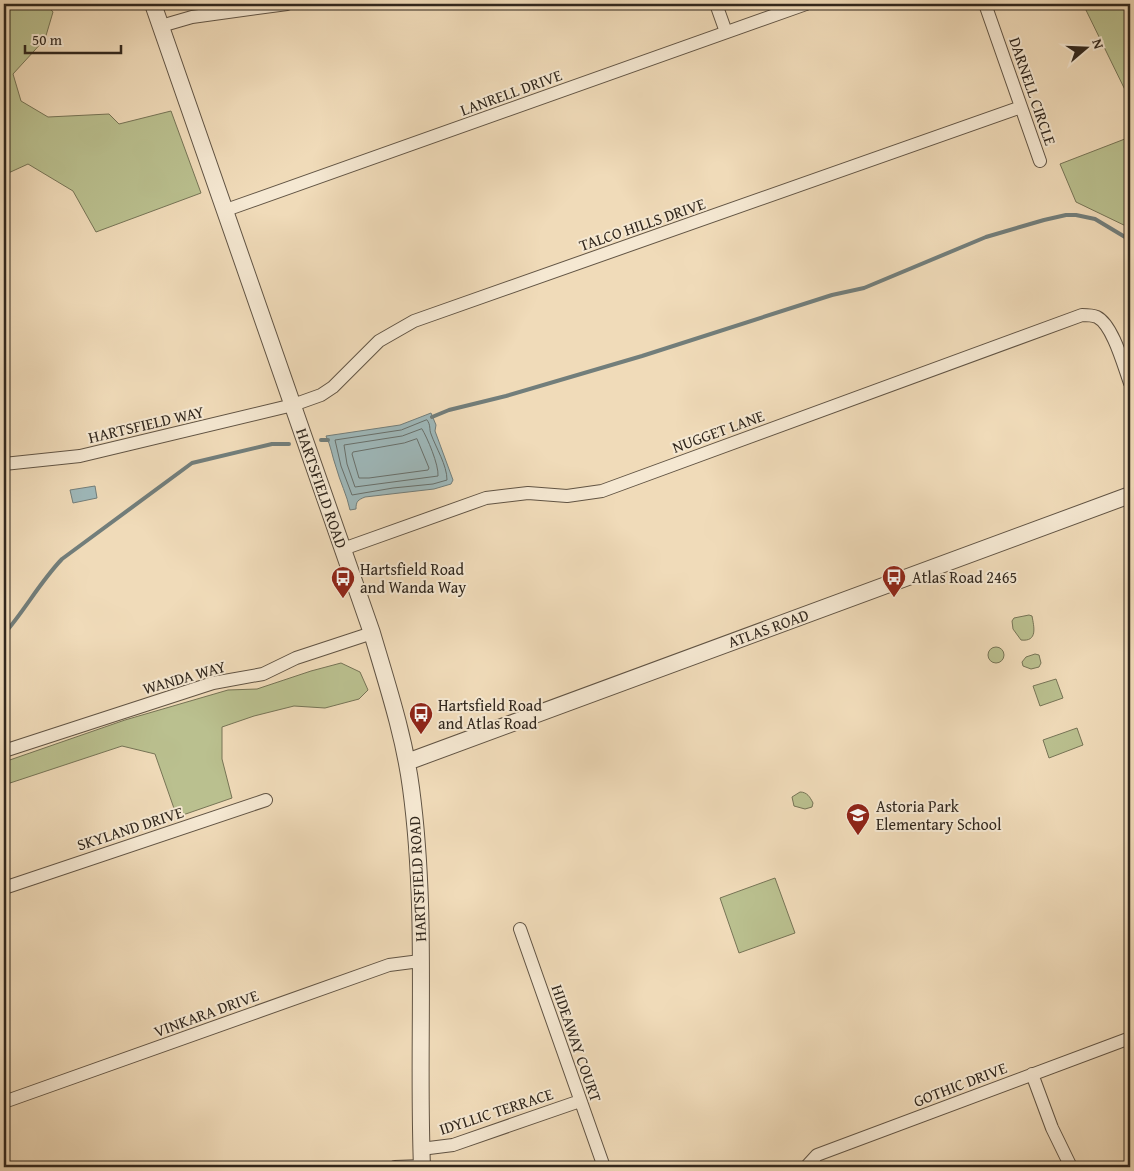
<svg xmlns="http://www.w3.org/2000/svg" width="1134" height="1171" viewBox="0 0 1134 1171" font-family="'Gentium Book Plus',serif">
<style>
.green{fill:#bac08f;stroke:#767456}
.water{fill:#9eb8ba;stroke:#727e7b}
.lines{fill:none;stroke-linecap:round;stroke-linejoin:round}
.shore{stroke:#68706c;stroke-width:1}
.stream{stroke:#727e7b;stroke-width:4}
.minor-casing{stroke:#615444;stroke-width:14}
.tertiary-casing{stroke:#615444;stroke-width:18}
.minor{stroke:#f5e8d2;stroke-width:12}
.tertiary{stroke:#f5e8d2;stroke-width:16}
.labels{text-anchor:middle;stroke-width:4;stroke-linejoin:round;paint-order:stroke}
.street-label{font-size:16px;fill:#31271d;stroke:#f5e8d2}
.poi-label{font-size:16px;fill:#31271d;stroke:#f5e8d2;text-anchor:start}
</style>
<rect width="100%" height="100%" fill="#f0dbb9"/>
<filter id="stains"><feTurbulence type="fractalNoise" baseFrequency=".004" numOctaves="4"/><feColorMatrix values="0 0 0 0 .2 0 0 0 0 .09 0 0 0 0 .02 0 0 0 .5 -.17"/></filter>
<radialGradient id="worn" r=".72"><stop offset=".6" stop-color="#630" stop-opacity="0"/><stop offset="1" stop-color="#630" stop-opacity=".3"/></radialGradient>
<path class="green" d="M 19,4 L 46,4 L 53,12 L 45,39 L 13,74 L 21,101 L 48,117 L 109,114 L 119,124 L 171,111 L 201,193 L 96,232 L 73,191 L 28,164 L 4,175 L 4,9 Z
M 1083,4 L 1130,4 L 1130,105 L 1129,98 Z
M 1130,137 L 1130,228 L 1076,202 L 1060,164 Z
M 1029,615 L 1032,616 C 1034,627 1038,642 1021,640 L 1013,629 L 1012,621 L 1014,618 Z
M988 655a8 8 0 1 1 16 0a8 8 0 1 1-16 0Z
M 1035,654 L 1039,655 L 1041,663 L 1039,667 L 1031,669 L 1023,666 L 1022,662 L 1026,657 Z
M 341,663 L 360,672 L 368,690 L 359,699 L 325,708 L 294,706 L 254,716 L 222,727 L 222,759 L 232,798 L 177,817 L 155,754 L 122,746 L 4,785 L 4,762 L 125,720 L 228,690 L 257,689 L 311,671 Z
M 1056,679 L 1063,698 L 1040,706 L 1033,686 Z
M 1077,728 L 1083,745 L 1049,758 L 1043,740 Z
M 800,792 C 807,792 810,797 813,803 L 812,807 L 805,809 L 794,806 L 792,797 Z
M 775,878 L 795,933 L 739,953 L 720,898 Z"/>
<path class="water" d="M 431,413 L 436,425 L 435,431 L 453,480 L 451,484 L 434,489 L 365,497 C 358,500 356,501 356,509 L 350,510 C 347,495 340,482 336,467 C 332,456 331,446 326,436 L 400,425 Z
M 95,486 L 97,498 L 73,503 L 70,490 Z"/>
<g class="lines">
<path class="shore" d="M 427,420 C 431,425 429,429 431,434 C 436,448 447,465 447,480 L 433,484 L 393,488 L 352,495 L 341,466 L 335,440 L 401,430 Z
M 422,429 C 427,437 439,465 438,476 L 355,487 L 347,464 L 344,445 L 402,436 Z
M 417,439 L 429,468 L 428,470 L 369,478 L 359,478 L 352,454 L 353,452 L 404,443 Z"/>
<path class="stream" d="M 432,417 L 449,410 L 506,396 L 642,356 L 832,295 L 864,288 L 986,237 L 1044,220 L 1066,215 L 1076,215 L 1095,219 L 1130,240
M 321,440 L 328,440
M 4,634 C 25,610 40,582 62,559 L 192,463 L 272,444 L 289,444"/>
<g class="minor-casing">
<path id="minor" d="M 716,4 L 726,32
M 985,4 L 1040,161
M 161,26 L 192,17 L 287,4
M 226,210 L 806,4
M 4,464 L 80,456 L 293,405 L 321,395 L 333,387 L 379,341 L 414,321 L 1021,107
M 343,549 L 486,498 L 528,493 L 567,496 L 602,491 L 1082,315 C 1087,315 1092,315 1097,317 C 1113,325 1124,367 1130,383
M 4,751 L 213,683 L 263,674 L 296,658 L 372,633
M 4,888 L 266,800
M 520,929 L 604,1167
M 1032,1074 L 1052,1128 L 1071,1167
M 4,1102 L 389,965 L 420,961
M 421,1149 L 453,1145 L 580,1101
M 395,1167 L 422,1166
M 806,1167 L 817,1155 L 1130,1038"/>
</g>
<g class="tertiary-casing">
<path id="tertiary" d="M 153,4 L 372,633 C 387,684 404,735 411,788 C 428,914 417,1041 422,1167
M 407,762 L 1130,495"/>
</g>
<use href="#minor" class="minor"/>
<use href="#tertiary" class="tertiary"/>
</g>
<defs>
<g id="bus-pin" transform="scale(1.25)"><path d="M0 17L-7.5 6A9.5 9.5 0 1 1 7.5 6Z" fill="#8f2418" stroke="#f5e8d2"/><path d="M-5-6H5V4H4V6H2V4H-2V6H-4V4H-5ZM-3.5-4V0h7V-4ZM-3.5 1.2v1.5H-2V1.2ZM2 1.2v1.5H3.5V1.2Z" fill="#fff"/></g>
<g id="school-pin" transform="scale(1.25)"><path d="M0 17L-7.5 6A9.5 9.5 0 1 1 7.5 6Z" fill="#8f2418" stroke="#f5e8d2"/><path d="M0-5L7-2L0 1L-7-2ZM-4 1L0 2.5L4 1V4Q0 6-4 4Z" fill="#fff"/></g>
</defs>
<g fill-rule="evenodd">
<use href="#bus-pin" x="894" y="577"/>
<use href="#bus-pin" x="343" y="578"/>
<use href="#bus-pin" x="421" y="714"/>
<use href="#school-pin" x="858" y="815"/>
</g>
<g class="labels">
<g class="street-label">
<text transform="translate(1033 91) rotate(71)" y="6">DARNELL CIRCLE</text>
<text transform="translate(511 92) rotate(-20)" y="6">LANRELL DRIVE</text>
<text transform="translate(642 224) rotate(-19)" y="6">TALCO HILLS DRIVE</text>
<text transform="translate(146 424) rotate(-13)" y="6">HARTSFIELD WAY</text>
<text transform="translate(718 431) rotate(-20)" y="6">NUGGET LANE</text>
<text transform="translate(322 488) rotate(71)" y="6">HARTSFIELD ROAD</text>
<text transform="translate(768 628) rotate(-20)" y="6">ATLAS ROAD</text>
<text transform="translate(184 677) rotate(-16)" y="6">WANDA WAY</text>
<text transform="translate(130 828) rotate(-18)" y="6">SKYLAND DRIVE</text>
<text transform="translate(417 879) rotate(-93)" y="6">HARTSFIELD ROAD</text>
<text transform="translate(206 1013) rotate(-20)" y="6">VINKARA DRIVE</text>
<text transform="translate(577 1043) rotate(71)" y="6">HIDEAWAY COURT</text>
<text transform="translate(960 1084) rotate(-21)" y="6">GOTHIC DRIVE</text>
<text transform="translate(496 1111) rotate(-18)" y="6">IDYLLIC TERRACE</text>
</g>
<g class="poi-label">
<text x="360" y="575">Hartsfield Road<tspan x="360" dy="18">and Wanda Way</tspan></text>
<text x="912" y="583">Atlas Road 2465</text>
<text x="438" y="711">Hartsfield Road<tspan x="438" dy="18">and Atlas Road</tspan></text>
<text x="876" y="812">Astoria Park<tspan x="876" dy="18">Elementary School</tspan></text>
</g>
</g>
<rect width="1134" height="1171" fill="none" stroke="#f0dbb9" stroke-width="20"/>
<rect x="5" y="5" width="1124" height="1161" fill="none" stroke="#31271d" stroke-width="2.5"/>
<rect x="10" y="10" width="1114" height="1151" fill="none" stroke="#31271d"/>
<g transform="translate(1086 48) rotate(71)" stroke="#f5e8d2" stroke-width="4" paint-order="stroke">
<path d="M0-4L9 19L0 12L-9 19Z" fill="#31271d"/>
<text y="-8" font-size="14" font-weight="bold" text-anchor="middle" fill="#31271d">N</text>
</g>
<path d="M25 45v8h96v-8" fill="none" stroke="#31271d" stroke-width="2.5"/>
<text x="32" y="45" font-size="15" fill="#31271d" stroke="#f5e8d2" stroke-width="4" paint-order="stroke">50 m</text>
<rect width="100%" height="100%" filter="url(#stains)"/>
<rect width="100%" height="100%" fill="url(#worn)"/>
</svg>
